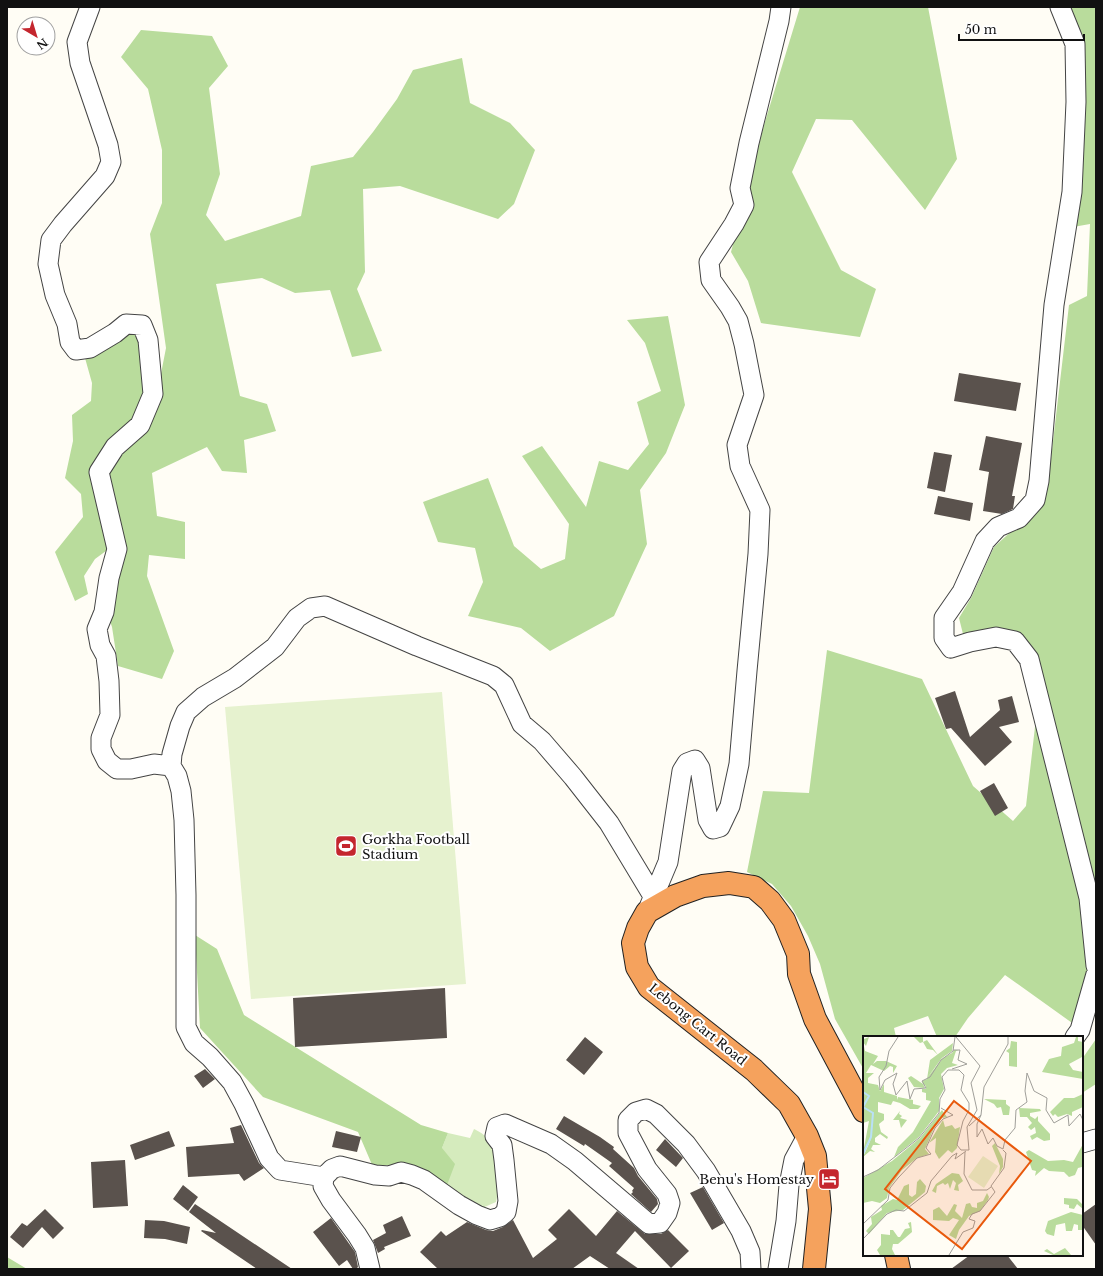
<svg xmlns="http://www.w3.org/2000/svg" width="1103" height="1276" viewBox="0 0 1103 1276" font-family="'Libre Baskerville',serif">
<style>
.green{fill:#d5ebbd}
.forest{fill:#b9dc9c}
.pitch{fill:#e6f2cf}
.building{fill:#5a524d}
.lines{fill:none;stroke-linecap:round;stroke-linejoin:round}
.minor-casing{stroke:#444;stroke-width:21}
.highway-casing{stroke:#222;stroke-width:24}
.minor{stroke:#fff;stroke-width:19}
.highway{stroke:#f5a25d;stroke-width:22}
.labels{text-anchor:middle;stroke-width:4;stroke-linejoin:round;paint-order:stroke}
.poi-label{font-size:13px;fill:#111;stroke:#fff;text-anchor:start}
.street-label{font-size:13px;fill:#111;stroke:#fff}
.inset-river{fill:none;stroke:#b9e0f7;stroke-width:2}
.inset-road{fill:none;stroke:#a09f9a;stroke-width:1}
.view{fill:#e8590c;fill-opacity:0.15;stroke:#e8590c;stroke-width:2}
.inset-edge{fill:none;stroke:#111;stroke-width:2}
</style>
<rect width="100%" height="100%" fill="#fffdf5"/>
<path class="green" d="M 474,1129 C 478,1131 484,1134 487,1138 C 501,1156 501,1181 496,1202 L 480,1209 L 447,1185 L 442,1148 L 448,1133 L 470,1138 Z"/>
<path class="forest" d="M 800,7 L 928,7 L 957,159 L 925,210 L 852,120 L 816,119 L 792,172 L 841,270 L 876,289 L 860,337 L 761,323 L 748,281 L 731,252 L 764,125 Z
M 1071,7 L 1096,7 L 1096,901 L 1041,668 L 1031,645 L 1009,630 L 964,638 L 959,618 L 971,598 L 994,547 L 1016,527 L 1048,484 L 1069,305 L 1087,296 L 1090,224 L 1073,227 L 1082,187 L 1086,100 L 1083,42 Z
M 141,30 L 212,36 L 228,66 L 209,88 L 220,174 L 206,215 L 225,241 L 301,216 L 311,166 L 353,157 L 373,132 L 397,99 L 413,70 L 462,58 L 470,103 L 510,123 L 535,150 L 514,204 L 498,219 L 400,186 L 363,189 L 365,272 L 357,289 L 382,351 L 352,357 L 330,290 L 295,293 L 262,278 L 216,284 L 240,396 L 267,404 L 276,431 L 244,440 L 247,473 L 222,471 L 207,447 L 152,473 L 157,516 L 185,522 L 185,559 L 149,555 L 147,576 L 174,651 L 162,679 L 118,666 L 112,627 L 109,618 L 116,576 L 105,473 L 158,389 L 166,348 L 150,234 L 162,203 L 162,150 L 148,89 L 121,57 Z
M 668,316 L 685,405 L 666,453 L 640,490 L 647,544 L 614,616 L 550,651 L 521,628 L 468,616 L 483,582 L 475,548 L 438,542 L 423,502 L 488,478 L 514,546 L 541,569 L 565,559 L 569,524 L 522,456 L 542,446 L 586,507 L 599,461 L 628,470 L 649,444 L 637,402 L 661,391 L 645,343 L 627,320 Z
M 131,331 L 140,337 L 146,389 L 138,411 L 128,425 L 107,449 L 110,548 L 95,559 L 84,576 L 88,594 L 75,601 L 55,552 L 83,517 L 81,494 L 65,478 L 73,441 L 72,415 L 91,401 L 92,383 L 85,358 Z
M 827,650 L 922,679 L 973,786 L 1013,821 L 1026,806 L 1036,718 L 1058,817 L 1081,897 L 1091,972 L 1075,1025 L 1005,975 L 968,1018 L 955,1037 L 937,1037 L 928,1016 L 894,1028 L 896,1037 L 864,1037 L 864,1070 L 835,1019 L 820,964 L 808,936 L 791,906 L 772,884 L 747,872 L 763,791 L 809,793 Z
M 195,935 L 217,949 L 244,1015 L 421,1125 L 448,1133 L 442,1148 L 455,1164 L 447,1185 L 414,1166 L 389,1165 L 373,1167 L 358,1132 L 263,1097 L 200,1028 Z
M 1096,1039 L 1096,1084 L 1082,1093 L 1082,1059 Z
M 7,1257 L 27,1269 L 7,1269 Z"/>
<path class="pitch" d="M 442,692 L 466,984 L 251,999 L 225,707 Z"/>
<path class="building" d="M 959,373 L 1021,383 L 1016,411 L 954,401 Z
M 986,436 L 1022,443 L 1012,496 L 1015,496 L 1013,509 L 1002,514 L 983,511 L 989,472 L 979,470 Z
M 934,452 L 952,455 L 945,492 L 927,488 Z
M 938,496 L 973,503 L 970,521 L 934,514 Z
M 955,691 L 970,737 L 1000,710 L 998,700 L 1012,696 L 1019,722 L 999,727 L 1012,742 L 985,766 L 951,728 L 946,729 L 935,698 Z
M 994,783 L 1008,808 L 995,816 L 980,791 Z
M 445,988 L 447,1038 L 295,1047 L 293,998 Z
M 585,1037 L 603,1052 L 584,1075 L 566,1060 Z
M 205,1069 L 215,1079 L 203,1088 L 194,1076 Z
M 564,1116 L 600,1137 L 614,1147 L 613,1149 L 634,1168 L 638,1176 L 657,1199 L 658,1204 L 651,1212 L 631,1194 L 633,1192 L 632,1191 L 634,1188 L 609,1166 L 612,1163 L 585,1144 L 584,1146 L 556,1129 Z
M 241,1125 L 259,1163 L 264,1168 L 244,1181 L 239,1174 L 188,1177 L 186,1147 L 234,1143 L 230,1128 Z
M 169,1131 L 175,1146 L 135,1160 L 130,1145 Z
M 336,1131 L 361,1137 L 357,1152 L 332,1147 Z
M 665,1139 L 683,1158 L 676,1167 L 656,1150 Z
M 125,1160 L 128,1206 L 93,1208 L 91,1162 Z
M 183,1185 L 198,1197 L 188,1211 L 173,1199 Z
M 703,1187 L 724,1223 L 712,1230 L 690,1193 Z
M 195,1204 L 292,1269 L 257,1269 L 201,1231 L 202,1230 L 216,1233 L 189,1212 Z
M 1096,1204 L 1096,1245 L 1082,1225 L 1082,1214 Z
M 45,1209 L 64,1228 L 53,1239 L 42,1227 L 23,1248 L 10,1237 L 22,1223 L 27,1226 Z
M 569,1209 L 596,1236 L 617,1211 L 645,1234 L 661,1234 L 668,1230 L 689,1251 L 671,1268 L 635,1231 L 616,1253 L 639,1269 L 610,1269 L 590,1256 L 572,1269 L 438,1269 L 420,1252 L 441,1231 L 446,1236 L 467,1222 L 486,1230 L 493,1231 L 503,1227 L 513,1220 L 533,1258 L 557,1239 L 548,1230 Z
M 402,1216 L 411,1236 L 384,1247 L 385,1249 L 378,1253 L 373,1240 L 386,1233 L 383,1225 Z
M 331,1218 L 355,1252 L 358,1267 L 356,1269 L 353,1269 L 347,1260 L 339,1266 L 313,1232 Z
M 145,1220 L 164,1221 L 190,1227 L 187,1244 L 165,1239 L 144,1238 Z
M 970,1255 L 1007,1255 L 1018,1269 L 951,1269 Z"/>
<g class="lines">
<g class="minor-casing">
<path id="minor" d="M 90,7 L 77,42 L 80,63 L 108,145 L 111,162 L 105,176 L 63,224 L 51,240 L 48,264 L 55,295 L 67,324 L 70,342 L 76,350 L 90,348 L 115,333 L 126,324 L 142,325 L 148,340 L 153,394 L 140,425 L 115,447 L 99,472 L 117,549 L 109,578 L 104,612 L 97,629 L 100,645 L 106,656 L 109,681 L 110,715 L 101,738 L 101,749 L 107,761 L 117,769 L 131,769 L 154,764 L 171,766 L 177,776 L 181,791 L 184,820 L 186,895 L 186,1027 L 194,1043 L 210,1057 L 232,1082 L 244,1104 L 269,1158 L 280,1170 L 324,1177
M 1060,7 L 1075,44 L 1076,102 L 1072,192 L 1054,305 L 1039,481 L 1035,500 L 1019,518 L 998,527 L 985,541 L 962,592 L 944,618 L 944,638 L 951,648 L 970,642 L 996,637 L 1015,641 L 1029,659 L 1089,898 L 1096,966
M 171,766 L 172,754 L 180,726 L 186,712 L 203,697 L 235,678 L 275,647 L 297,618 L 311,608 L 325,606 L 417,646 L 493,676 L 504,685 L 522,724 L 542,741 L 573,777 L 609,823 L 653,896
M 647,912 L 668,862 L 682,771 L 687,763 L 695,760 L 700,768 L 708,820 L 713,829 L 720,827 L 730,806 L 739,764 L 747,671 L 758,554 L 760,510 L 740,466 L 737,445 L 754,395 L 744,344 L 738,321 L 730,307 L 711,280 L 709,262 L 734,224 L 744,205 L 740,188 L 749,143 L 779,21 L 781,7
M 1075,1037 L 1080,1030 L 1096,974
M 1082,1143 L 1096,1139
M 370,1269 L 365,1248 L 357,1235 L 331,1200 L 323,1186 L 324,1177 L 332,1169 L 340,1166 L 375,1175 L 389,1176 L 401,1172 L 412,1175 L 424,1180 L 459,1205 L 477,1215 L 490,1220 L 500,1217 L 506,1212 L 508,1201 L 504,1160 L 502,1145 L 495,1136 L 497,1127 L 505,1124 L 551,1144 L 575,1161 L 649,1224 L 660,1223 L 667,1213 L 670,1203 L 667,1194 L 647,1169 L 628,1133 L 628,1120 L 636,1112 L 646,1109 L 656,1114 L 686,1144 L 706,1171 L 741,1231 L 750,1252 L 751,1269
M 778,1269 L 786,1221 L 789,1185 L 794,1160 L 807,1136"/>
</g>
<g class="highway-casing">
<path id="highway" d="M 896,1255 L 899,1269
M 814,1269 L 820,1209 L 815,1156 L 807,1136 L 789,1104 L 754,1070 L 649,987 L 637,967 L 633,943 L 638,928 L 647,912 L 675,896 L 703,886 L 729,883 L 754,887 L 770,901 L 784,920 L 798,954 L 799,974 L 815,1019 L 864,1111"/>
</g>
<use href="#minor" class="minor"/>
<use href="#highway" class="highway"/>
</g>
<defs>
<g id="stadium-square" transform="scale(1.15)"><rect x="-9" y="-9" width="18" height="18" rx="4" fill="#c4262e" stroke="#fff"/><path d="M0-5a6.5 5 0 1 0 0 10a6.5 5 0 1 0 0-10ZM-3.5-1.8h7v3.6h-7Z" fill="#fff"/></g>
<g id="hotel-square" transform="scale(1.15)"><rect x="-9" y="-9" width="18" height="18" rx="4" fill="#c4262e" stroke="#fff"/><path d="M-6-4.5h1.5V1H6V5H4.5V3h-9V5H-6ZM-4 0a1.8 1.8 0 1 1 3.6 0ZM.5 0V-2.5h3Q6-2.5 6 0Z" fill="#fff"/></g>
</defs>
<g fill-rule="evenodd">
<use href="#stadium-square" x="346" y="846"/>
<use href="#hotel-square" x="829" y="1179"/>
</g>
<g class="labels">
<g class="poi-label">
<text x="362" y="844">Gorkha Football<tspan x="362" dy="15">Stadium</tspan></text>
<text x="814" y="1184" text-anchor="end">Benu's Homestay</text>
</g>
<g class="street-label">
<text transform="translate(698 1024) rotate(39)" y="5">Lebong Cart Road</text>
</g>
</g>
<g transform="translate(863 1036)">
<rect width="220" height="220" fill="#fffdf5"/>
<path d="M 0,1 L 1,3 L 6,1 L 3,10 L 0,6 L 2,15 L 15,20 L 10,28 L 14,25 L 23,25 L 34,30 L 30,37 L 30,31 L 27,30 L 21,35 L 24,29 L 21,35 L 8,29 L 3,37 L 11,37 L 5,42 L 5,47 L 15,49 L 17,55 L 21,48 L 21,56 L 34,60 L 34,64 L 35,61 L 50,64 L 50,68 L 58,70 L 55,73 L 47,73 L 37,67 L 30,65 L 28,69 L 15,66 L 15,76 L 21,78 L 21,84 L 16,88 L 18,96 L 25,101 L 24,103 L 17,98 L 12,102 L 12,106 L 18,109 L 10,109 L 8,113 L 12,116 L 7,115 L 0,121 L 8,103 L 0,117 L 6,85 L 0,87 ZM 51,1 L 60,1 L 60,6 L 64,4 L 75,19 L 70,14 L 64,13 L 60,6 L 57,7 ZM 213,1 L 215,1 L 215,5 L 220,6 L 219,21 L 206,28 L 210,34 L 220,36 L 220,43 L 179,36 L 186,23 L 198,20 L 199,11 L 211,7 ZM 148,5 L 154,6 L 154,31 L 146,30 L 146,17 L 143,15 L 147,12 ZM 90,7 L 89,15 L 79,22 L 64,42 L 80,22 L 89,17 L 91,14 L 96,14 L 93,15 L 89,27 L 95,29 L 84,32 L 78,38 L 81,53 L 76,62 L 76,75 L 56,101 L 31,121 L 35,111 L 50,96 L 68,65 L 63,64 L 63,57 L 59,56 L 59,53 L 63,53 L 63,50 L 60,48 L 62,52 L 51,51 L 45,42 L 48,40 L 60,48 L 59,45 L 64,43 L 67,24 ZM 220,58 L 220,71 L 209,76 L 209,80 L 204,78 L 195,81 L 192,78 L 190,80 L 187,76 L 201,62 L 211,62 ZM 121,63 L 143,64 L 143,68 L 147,71 L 146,79 L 140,79 L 138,71 L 134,72 L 131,68 ZM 156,72 L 177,73 L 178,75 L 167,77 L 167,80 L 172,83 L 175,80 L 175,85 L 187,98 L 187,104 L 181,105 L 174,101 L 169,104 L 167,100 L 173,97 L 172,91 L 168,94 L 165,91 L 169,87 L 164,81 L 157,81 ZM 79,74 L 84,81 L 79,82 L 71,92 L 62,113 L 66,118 L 54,122 L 39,134 L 26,152 L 24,162 L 17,167 L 9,165 L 0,167 L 0,142 L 29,125 L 57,102 ZM 37,75 L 36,78 L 39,80 L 37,82 L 44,84 L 38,92 L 36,84 L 30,84 ZM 80,84 L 82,91 L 89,89 L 92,93 L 97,91 L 94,112 L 89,117 L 85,114 L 76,123 L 72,116 L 73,102 L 66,107 ZM 132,107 L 140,123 L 140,131 L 136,138 L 137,130 L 129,110 ZM 220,108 L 220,137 L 219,131 L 215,132 L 212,139 L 206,141 L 201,136 L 186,135 L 181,132 L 172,140 L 173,135 L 169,134 L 163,116 L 166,114 L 185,125 L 201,124 L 210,126 ZM 89,137 L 96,138 L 100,145 L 95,149 L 96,155 L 91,154 L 93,147 L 90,144 L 87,153 L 85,147 L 82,149 L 80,147 L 74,150 L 73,157 L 69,155 L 73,148 ZM 57,143 L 63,150 L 62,156 L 40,174 L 24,177 L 6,198 L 3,195 L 9,188 L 8,181 L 19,174 L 18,170 L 30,163 L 34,164 L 41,150 L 46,148 L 46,159 L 49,161 L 53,158 L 54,146 ZM 124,157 L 126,161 L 125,164 L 117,175 L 106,180 L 96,194 L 93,203 L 86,199 L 96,184 L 90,182 L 86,185 L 70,184 L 70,174 L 76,171 L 84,180 L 91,168 L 94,169 L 92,175 L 99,182 L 103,168 L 107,167 L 109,171 L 114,172 L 114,167 L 120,165 ZM 201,162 L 214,163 L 220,169 L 220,173 L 214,168 L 211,173 L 206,172 L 206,169 L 201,168 ZM 208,176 L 220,179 L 220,194 L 215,194 L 215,189 L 211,188 L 209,195 L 203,195 L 202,187 L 193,189 L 191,200 L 184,198 L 182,195 L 185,185 ZM 48,186 L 49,196 L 35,208 L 30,208 L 29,213 L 32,219 L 17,219 L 14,214 L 18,209 L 18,198 L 27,199 L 27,194 L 30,194 L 35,201 L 37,201 L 42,193 L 47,192 L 45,187 ZM 202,212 L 208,219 L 190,219 L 181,215 L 184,213 L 191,218 Z" fill="#b9dc9c"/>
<path d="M 120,120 L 135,130 L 121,152 L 105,141 Z" fill="#e6f2cf"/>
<path class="inset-river" d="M 0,56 L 6,60 L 0,71 L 10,77 L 8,101 L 0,118"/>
<path class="inset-road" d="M 35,1 L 26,15 L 23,30 L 16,41 L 17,54 L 22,44 L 34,37 L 30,48 L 33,59 L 44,45 L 47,63 L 51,53 L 63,52 L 59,45 L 67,41 L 78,24 L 90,15 L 92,1M 89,33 L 104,28 L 95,24 L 97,14 L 90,14M 118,79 L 121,51 L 145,8 L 145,1M 106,90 L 118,79 L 114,88 L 114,101 L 119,93 L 125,108 L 130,102 L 134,110 L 140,113 L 142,104 L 152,92 L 153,74 L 164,66 L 162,55 L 164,37 L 171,55 L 184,62 L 183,74 L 191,87 L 205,79 L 206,90 L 217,78 L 220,84M 102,116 L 101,138 L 109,154 L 124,154 L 128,151M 0,141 L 15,134 L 56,102 L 76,77 L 77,63 L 82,54 L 79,41 L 85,34 L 96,34 L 101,39 L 98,54 L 106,67 L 106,74 L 100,85 L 94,109 L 98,114 L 106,114 L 104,91 L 114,74 L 108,47 L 117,30 L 93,1M 0,188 L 25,164 L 27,152 L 35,142 L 54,122 L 68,118 L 63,112 L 72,92 L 80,83 L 90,79 L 78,72M 0,203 L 24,178 L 33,174 L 41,175 L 64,157 L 68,145 L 89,120 L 94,117 L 92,123 L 103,115M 86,219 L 100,196 L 110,192 L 112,185 L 106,183 L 109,178 L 117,175 L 132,156 L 128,150 L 141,132 L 143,117 L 140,114"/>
<path class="view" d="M 91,65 L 168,125 L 99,213 L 22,153 Z"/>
<rect width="220" height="220" class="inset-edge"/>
</g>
<rect width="1103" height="1276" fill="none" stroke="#111111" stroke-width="16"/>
<g transform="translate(36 36) rotate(142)"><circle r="19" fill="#ffffff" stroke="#a0a0a0"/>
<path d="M0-3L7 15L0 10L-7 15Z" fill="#c4262e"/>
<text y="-6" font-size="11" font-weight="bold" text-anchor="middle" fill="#111111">N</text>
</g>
<path d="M959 34v6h125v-6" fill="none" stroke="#111111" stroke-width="2"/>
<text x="965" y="34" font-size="12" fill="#111111" stroke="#ffffff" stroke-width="3" paint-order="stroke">50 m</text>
</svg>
